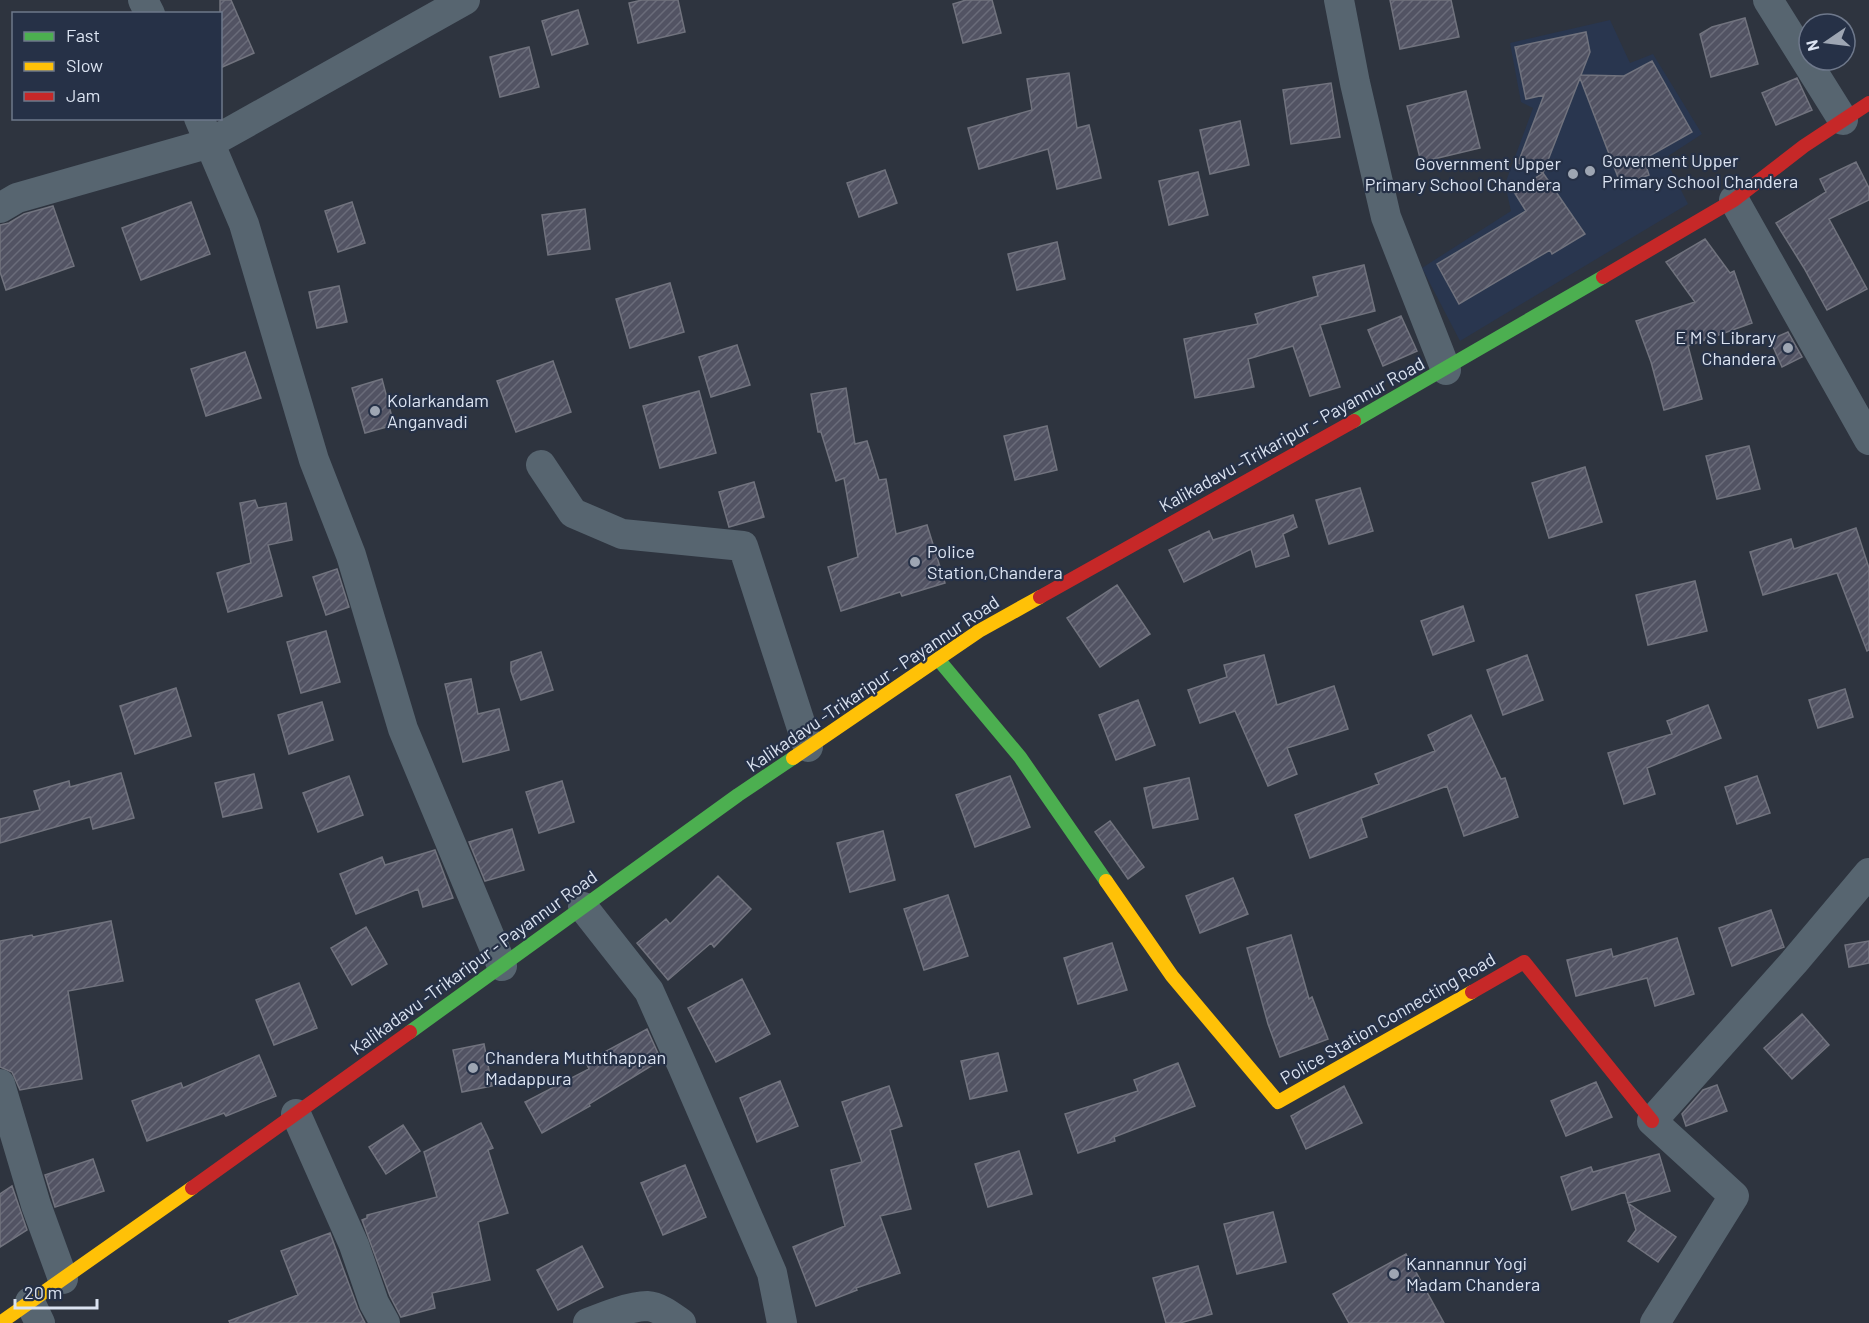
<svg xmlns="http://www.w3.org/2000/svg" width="1869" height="1323" viewBox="0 0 1869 1323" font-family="Barlow,sans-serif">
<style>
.built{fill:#29364f}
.building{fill:url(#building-hatch);stroke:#71737e;stroke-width:1.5}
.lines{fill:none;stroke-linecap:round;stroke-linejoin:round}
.street{stroke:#576570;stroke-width:30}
.fast{stroke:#4caf50;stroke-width:14}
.slow{stroke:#ffc107;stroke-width:14}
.jam{stroke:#c62828;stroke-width:14}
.poi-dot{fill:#9ea6b3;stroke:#263147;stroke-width:2}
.labels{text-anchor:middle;stroke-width:4.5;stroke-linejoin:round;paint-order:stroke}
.poi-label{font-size:18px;fill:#dbe3f1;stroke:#263147;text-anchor:start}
.street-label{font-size:18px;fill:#dbe3f1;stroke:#263147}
</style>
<defs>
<pattern id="building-hatch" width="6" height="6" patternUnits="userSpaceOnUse" patternTransform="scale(1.5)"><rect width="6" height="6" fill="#525363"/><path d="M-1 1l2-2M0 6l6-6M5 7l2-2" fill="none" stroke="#6a6c7a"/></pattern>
</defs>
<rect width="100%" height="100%" fill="#2e343f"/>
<path class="built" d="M 1610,20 L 1630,63 L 1653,54 L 1702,134 L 1665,158 L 1688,204 L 1460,341 L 1422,268 L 1511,211 L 1505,184 L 1533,108 L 1521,102 L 1510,43 Z"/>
<path class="building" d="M 220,0 L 231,0 L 254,53 L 220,68 Z
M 642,0 L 678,0 L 685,32 L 638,43 L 629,3 Z
M 966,0 L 992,0 L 1001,33 L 963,43 L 953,4 Z
M 1390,0 L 1451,0 L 1459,37 L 1400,49 Z
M 578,10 L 588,44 L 552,55 L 542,21 Z
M 1745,18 L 1758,64 L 1711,77 L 1700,34 L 1712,27 Z
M 1586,32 L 1590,52 L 1581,75 L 1624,76 L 1652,61 L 1692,132 L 1644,159 L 1649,175 L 1621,185 L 1580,78 L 1543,173 L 1518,163 L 1544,95 L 1526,99 L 1515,47 Z
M 529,47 L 539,87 L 500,97 L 490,57 Z
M 1069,73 L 1077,128 L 1089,125 L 1101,178 L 1057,189 L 1048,149 L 979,169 L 968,128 L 1032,110 L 1027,79 Z
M 1797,78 L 1812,110 L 1776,125 L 1762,93 Z
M 1331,83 L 1340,137 L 1291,144 L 1283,90 Z
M 1466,91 L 1480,148 L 1421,162 L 1407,106 Z
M 1240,121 L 1249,165 L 1210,174 L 1200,130 Z
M 1856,162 L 1869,188 L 1869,200 L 1829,219 L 1867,289 L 1827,310 L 1804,268 L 1776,223 L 1826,192 L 1820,179 Z
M 885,170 L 897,203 L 859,217 L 847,183 Z
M 1198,172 L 1208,215 L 1169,225 L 1159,181 Z
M 1543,173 L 1585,234 L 1552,254 L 1550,250 L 1459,304 L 1437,264 L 1526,211 L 1514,192 Z
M 191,202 L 210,254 L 141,280 L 122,228 Z
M 352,202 L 365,243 L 338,252 L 325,211 Z
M 53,206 L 74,266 L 6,290 L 0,272 L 0,225 L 9,223 L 24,214 Z
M 585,209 L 590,249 L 548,255 L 542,215 Z
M 1705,239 L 1730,273 L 1734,271 L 1752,323 L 1688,346 L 1702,399 L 1664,410 L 1651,362 L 1636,321 L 1695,302 L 1666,262 Z
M 1057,242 L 1065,279 L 1017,290 L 1008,254 Z
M 1364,265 L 1375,311 L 1320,325 L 1340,387 L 1310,396 L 1293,346 L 1248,359 L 1254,387 L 1195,398 L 1184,339 L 1258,324 L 1255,314 L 1318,296 L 1313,277 Z
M 670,283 L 684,332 L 630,348 L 616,299 Z
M 339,286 L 347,322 L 317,328 L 309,292 Z
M 1401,316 L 1417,351 L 1383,366 L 1368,330 Z
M 1788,332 L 1802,357 L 1782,367 L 1770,340 Z
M 737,345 L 750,385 L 711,397 L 699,357 Z
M 245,352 L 261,398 L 206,416 L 191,369 Z
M 553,361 L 571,412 L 516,432 L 497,381 Z
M 382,379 L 394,425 L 365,433 L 352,388 Z
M 846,388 L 855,444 L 867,441 L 879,480 L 886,479 L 896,534 L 927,525 L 945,583 L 902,596 L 900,592 L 841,611 L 828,567 L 858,557 L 844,478 L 836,481 L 821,432 L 818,432 L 811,394 Z
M 699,391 L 716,453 L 660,468 L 643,406 Z
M 1047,426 L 1057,470 L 1015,480 L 1004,436 Z
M 1749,446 L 1760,489 L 1717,499 L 1706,456 Z
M 1585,467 L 1602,522 L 1549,538 L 1532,483 Z
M 754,482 L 764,517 L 729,527 L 719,492 Z
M 1360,488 L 1373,531 L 1329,544 L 1316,500 Z
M 255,500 L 258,508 L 286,503 L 292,540 L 268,545 L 282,596 L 228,612 L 217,573 L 251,563 L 240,503 Z
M 1293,515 L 1297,527 L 1283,534 L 1289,556 L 1256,567 L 1251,549 L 1184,582 L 1169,550 L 1209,531 L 1213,540 Z
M 1856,528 L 1869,568 L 1869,650 L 1867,651 L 1837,573 L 1763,595 L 1750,552 L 1791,539 L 1794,549 Z
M 337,569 L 349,607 L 326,615 L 313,577 Z
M 1695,581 L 1707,631 L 1648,645 L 1636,595 Z
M 1117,585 L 1150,634 L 1100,667 L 1067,618 Z
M 1463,606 L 1474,641 L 1433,655 L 1421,621 Z
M 326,631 L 340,682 L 301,693 L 287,642 Z
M 541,652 L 553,690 L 521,700 L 511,671 L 511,662 Z
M 1264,655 L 1277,705 L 1334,686 L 1348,729 L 1287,748 L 1297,774 L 1268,786 L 1235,711 L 1200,723 L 1188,690 L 1227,677 L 1224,665 Z
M 1527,655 L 1543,700 L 1503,715 L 1487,670 Z
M 471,679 L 478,714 L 499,709 L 509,750 L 463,762 L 445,684 Z
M 176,688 L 191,736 L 135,754 L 120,706 Z
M 1845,689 L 1853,717 L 1818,728 L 1809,700 Z
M 1138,700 L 1155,745 L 1116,760 L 1099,715 Z
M 322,702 L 333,740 L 289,754 L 278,715 Z
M 1708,705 L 1721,738 L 1647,768 L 1655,794 L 1624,804 L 1608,753 L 1672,734 L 1667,721 Z
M 1471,715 L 1501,779 L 1505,778 L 1518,817 L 1464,836 L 1447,786 L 1361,818 L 1367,837 L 1310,858 L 1295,815 L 1379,784 L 1375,774 L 1435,751 L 1428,735 Z
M 121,773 L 134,818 L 93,829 L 90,817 L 0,843 L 0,819 L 40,810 L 34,791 L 69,781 L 70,787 Z
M 254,774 L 262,808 L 223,817 L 215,783 Z
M 349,776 L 363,815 L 318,832 L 303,793 Z
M 1010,776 L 1030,827 L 975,847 L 956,795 Z
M 1757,776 L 1770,813 L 1737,824 L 1725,787 Z
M 1189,778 L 1198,819 L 1153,828 L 1144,788 Z
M 562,781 L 574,822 L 539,833 L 526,792 Z
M 1110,821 L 1144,867 L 1128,879 L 1095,832 Z
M 512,829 L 524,870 L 485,881 L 469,842 Z
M 883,831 L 895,880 L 850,892 L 837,843 Z
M 435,850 L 453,898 L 423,907 L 418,889 L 356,914 L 340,874 L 382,857 L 385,865 Z
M 718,876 L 751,909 L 714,947 L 711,943 L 668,980 L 637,943 L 666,919 L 670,924 Z
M 1233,878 L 1248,914 L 1200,933 L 1186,896 Z
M 948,895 L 968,956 L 924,970 L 904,909 Z
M 1771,910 L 1784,947 L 1732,966 L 1719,928 Z
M 111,921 L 123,981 L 68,991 L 82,1079 L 20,1090 L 12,1072 L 0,1067 L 0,941 L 32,935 L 33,937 Z
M 366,927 L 387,964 L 352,985 L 331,948 Z
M 1291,935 L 1309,999 L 1312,997 L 1328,1039 L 1280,1057 L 1268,1024 L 1247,948 Z
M 1677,938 L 1694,994 L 1655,1006 L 1647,978 L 1576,996 L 1567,960 L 1611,949 L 1613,957 Z
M 1869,941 L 1869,963 L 1849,967 L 1845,945 Z
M 1112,943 L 1127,990 L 1078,1004 L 1064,958 Z
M 742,979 L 770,1034 L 716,1062 L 688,1008 Z
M 299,983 L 317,1028 L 274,1045 L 256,1000 Z
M 1802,1014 L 1829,1045 L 1792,1079 L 1764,1048 Z
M 647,1029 L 661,1060 L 589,1104 L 590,1106 L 542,1133 L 525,1102 L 589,1069 L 586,1062 Z
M 484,1044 L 492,1086 L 462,1092 L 453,1050 Z
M 998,1053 L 1007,1091 L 970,1099 L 961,1061 Z
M 259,1055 L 276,1096 L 226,1116 L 224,1113 L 147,1141 L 132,1101 L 181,1083 L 183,1088 Z
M 1178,1063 L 1195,1106 L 1114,1137 L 1115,1141 L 1078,1153 L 1065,1114 L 1138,1091 L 1134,1080 Z
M 780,1081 L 798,1126 L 757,1142 L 740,1098 Z
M 1596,1082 L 1612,1117 L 1566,1136 L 1551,1101 Z
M 1717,1085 L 1727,1111 L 1686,1126 L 1682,1114 L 1703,1090 Z
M 889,1086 L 902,1126 L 890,1130 L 911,1209 L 880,1216 L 900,1273 L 856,1288 L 857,1290 L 816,1306 L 793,1247 L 845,1226 L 831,1170 L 862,1162 L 842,1102 Z
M 1344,1086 L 1362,1123 L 1306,1149 L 1291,1116 Z
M 481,1123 L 493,1148 L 488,1150 L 508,1213 L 478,1222 L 490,1280 L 432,1293 L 435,1308 L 401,1317 L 390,1296 L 362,1220 L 367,1218 L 367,1215 L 437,1197 L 424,1152 Z
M 403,1125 L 420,1151 L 386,1174 L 369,1147 Z
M 1019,1151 L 1032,1194 L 988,1207 L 975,1164 Z
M 1659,1154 L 1670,1191 L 1628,1203 L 1676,1237 L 1658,1262 L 1628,1241 L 1636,1230 L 1625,1192 L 1572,1210 L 1561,1177 L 1591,1167 L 1593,1172 Z
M 93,1159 L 104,1191 L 55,1207 L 45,1175 Z
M 685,1165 L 706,1217 L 663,1235 L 641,1183 Z
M 12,1186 L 27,1230 L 0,1247 L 0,1194 Z
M 1273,1212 L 1286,1262 L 1237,1274 L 1224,1224 Z
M 330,1233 L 358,1309 L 365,1323 L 230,1323 L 229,1321 L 298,1295 L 281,1251 Z
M 582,1246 L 603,1287 L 558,1310 L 537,1270 Z
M 1406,1254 L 1444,1323 L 1349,1323 L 1333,1294 Z
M 1198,1266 L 1212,1314 L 1180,1323 L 1166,1323 L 1153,1278 Z"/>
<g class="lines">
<path class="street" d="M 143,0 L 150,14
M 1339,0 L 1355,83 L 1386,217 L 1446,370
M 1768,0 L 1843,120
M 199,118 L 244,224 L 314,460 L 351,555 L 403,729 L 502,966
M 1734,200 L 1869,440
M 0,208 L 17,198 L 210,143 L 465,0
M 541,465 L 573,513 L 622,534 L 743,546 L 808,747
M 583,907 L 649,991 L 682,1065 L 772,1273 L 782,1323
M 0,1084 L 36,1205 L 63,1279
M 296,1114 L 354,1245 L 374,1303 L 385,1323
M 30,1302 L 40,1323
M 588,1323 C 603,1317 630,1306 647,1306 C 660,1307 671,1316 681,1323
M 1655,1323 L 1734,1196 L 1652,1121 L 1794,962 L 1869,873"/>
<path class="fast" d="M 1354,421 L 1603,277
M 938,659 L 1020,757 L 1106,881
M 410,1032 L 738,795 L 793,758"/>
<path class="slow" d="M 793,758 L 979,631 L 1040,597
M 1106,881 L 1172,976 L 1278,1102 L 1472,992
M 0,1323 L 192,1188"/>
<path class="jam" d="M 1603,277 L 1734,200 L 1804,146 L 1869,103
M 1040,597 L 1354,421
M 1472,992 L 1524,962 L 1652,1121
M 192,1188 L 410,1032"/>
</g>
<g class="poi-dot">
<circle cx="1590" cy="171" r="6"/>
<circle cx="1573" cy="174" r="6"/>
<circle cx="1788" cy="348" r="6"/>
<circle cx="375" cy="411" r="6"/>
<circle cx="915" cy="562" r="6"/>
<circle cx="473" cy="1068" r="6"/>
<circle cx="1394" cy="1274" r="6"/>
</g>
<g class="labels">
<g class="poi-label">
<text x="1602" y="167">Goverment Upper<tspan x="1602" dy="21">Primary School Chandera</tspan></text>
<text x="1561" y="170" text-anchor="end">Government Upper<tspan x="1561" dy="21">Primary School Chandera</tspan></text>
<text x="1776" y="344" text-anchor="end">E M S Library<tspan x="1776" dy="21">Chandera</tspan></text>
<text x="387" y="407">Kolarkandam<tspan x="387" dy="21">Anganvadi</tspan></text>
<text x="927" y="558">Police<tspan x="927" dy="21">Station,Chandera</tspan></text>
<text x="485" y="1064">Chandera Muththappan<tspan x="485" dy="21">Madappura</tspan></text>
<text x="1406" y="1270">Kannannur Yogi<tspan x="1406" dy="21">Madam Chandera</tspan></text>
</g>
<g class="street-label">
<text transform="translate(1292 435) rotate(-29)" y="6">Kalikadavu -Trikaripur - Payannur Road</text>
<text transform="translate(873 684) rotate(-34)" y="6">Kalikadavu -Trikaripur - Payannur Road</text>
<text transform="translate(474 963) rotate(-36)" y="6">Kalikadavu -Trikaripur - Payannur Road</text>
<text transform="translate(1388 1019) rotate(-30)" y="6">Police Station Connecting Road</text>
</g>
</g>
<rect x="12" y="12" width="210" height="108" fill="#263147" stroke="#6e788b" stroke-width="1.5"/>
<rect x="24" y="32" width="30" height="9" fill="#4caf50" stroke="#6e788b" stroke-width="1.5"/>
<text x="66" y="42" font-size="18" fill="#dbe3f1">Fast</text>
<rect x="24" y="62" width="30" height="9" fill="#ffc107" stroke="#6e788b" stroke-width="1.5"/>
<text x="66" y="72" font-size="18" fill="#dbe3f1">Slow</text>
<rect x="24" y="92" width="30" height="9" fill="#c62828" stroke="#6e788b" stroke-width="1.5"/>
<text x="66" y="102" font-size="18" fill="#dbe3f1">Jam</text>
<g transform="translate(1827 42) rotate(256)"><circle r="28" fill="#263147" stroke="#6e788b" stroke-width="1.5"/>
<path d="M0-4.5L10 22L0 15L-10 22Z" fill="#9ea6b3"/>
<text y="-9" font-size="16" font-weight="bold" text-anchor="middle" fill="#dbe3f1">N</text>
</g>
<path d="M15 1299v9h82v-9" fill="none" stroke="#dbe3f1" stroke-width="3"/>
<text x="24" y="1299" font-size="18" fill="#dbe3f1" stroke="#263147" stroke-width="4.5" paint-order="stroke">20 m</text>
</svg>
